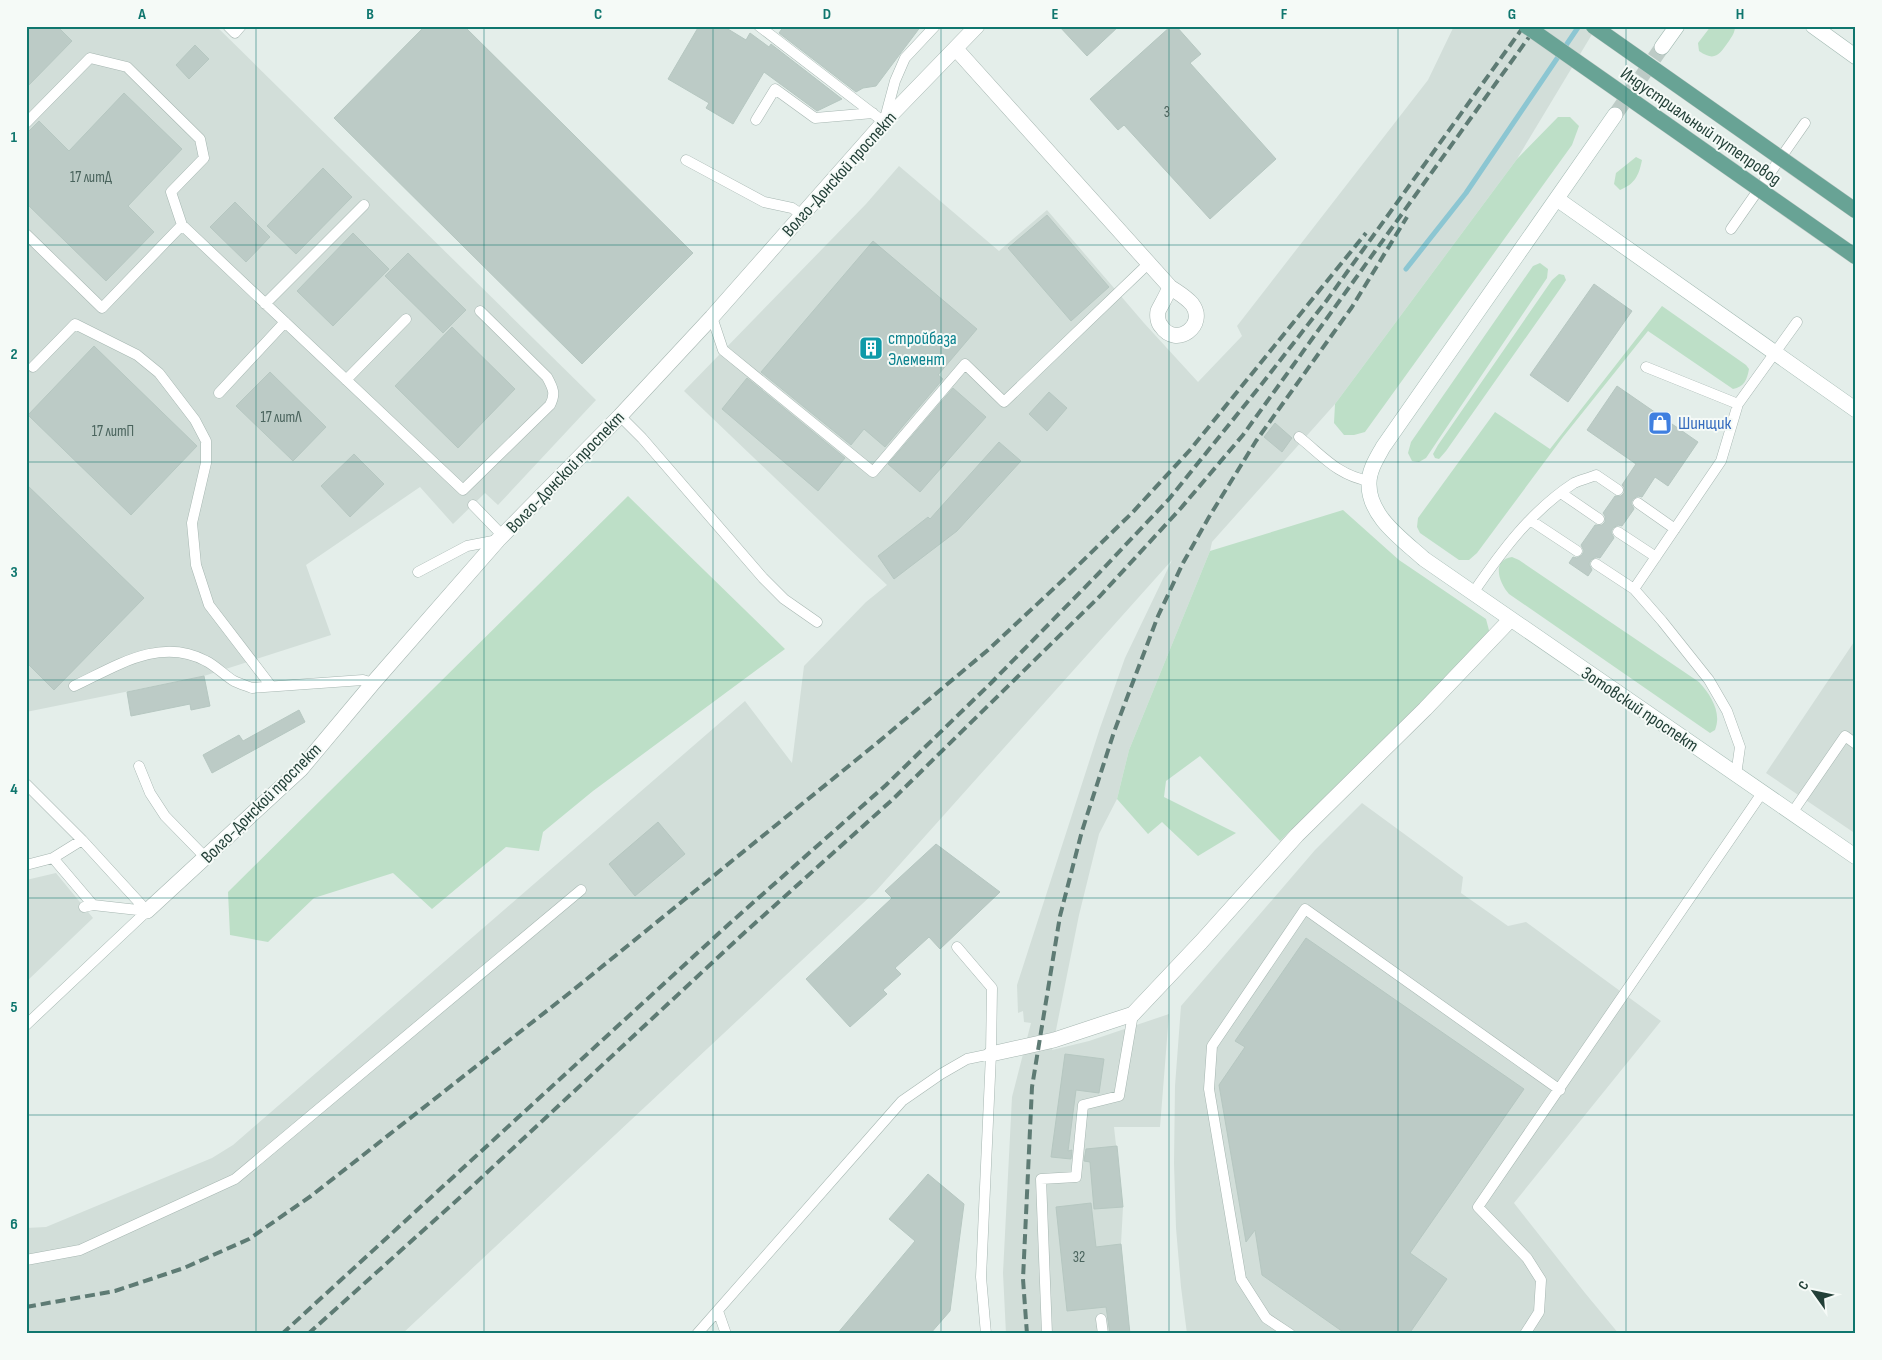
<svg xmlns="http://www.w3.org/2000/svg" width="1882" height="1360" viewBox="0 0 1882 1360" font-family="'Sofia Sans Condensed',sans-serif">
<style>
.built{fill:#d2ded9}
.green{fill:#bddfc7}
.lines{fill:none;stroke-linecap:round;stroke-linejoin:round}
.stream{stroke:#8cc6d2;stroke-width:5}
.building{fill:#bccbc6;stroke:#b6c7c1}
.secondary-tunnel{stroke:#bdcbc6;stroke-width:15;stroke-dasharray:15 8;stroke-linecap:butt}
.lane-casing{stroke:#a6b6b1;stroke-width:11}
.street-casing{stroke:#a6b6b1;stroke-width:16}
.secondary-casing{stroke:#a2b9b2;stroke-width:16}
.lane{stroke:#fff;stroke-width:10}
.street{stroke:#fff;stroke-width:15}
.secondary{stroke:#fff;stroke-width:15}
.rail{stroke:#5e7b74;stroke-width:4;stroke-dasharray:10 5;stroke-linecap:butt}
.primary-bridge-casing{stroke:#c1cac7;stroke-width:16;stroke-linecap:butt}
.primary-bridge{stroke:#68a395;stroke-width:15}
.grid{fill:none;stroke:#0f766e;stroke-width:1;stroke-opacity:0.55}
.labels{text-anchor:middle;stroke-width:4;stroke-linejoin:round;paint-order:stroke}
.number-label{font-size:15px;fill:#49635c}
.street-label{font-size:18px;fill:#234038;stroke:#f5faf7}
.culture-label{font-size:18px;fill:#0d838f;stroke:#f5faf7;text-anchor:start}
.shop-label{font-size:18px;fill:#366cbe;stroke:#f5faf7;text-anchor:start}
.neatline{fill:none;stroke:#0f766e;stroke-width:2}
.grid-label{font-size:16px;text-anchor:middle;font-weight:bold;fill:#0f766e}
</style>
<rect width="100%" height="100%" fill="#e4eeea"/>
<path class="built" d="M 26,26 L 216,26 L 596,400 L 498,505 L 485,493 L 453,524 L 420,487 L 306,565 L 331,635 L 204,676 L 26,712 Z
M 1454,26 L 1597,26 L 1517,159 L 1335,404 L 1212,542 L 1210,551 L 1129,750 L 1117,799 L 1099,834 L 1079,915 L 1052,1050 L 1089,1041 L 1169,1014 L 1160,1127 L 1114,1127 L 1123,1207 L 1121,1244 L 1130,1334 L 1006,1334 L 1003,1273 L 1012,1097 L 1031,1023 L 1024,1022 L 1023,1011 L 1018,1013 L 1017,985 L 1100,728 L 1125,658 L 1172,560 L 876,891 L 402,1334 L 26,1334 L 26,1228 L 46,1227 L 212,1158 L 233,1145 L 745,701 L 792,763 L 804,666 L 866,602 L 887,585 L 684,391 L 866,204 L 899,166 L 999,251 L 1047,210 L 1144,323 L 1198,382 L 1242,336 L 1237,326 L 1428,80 Z
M 1856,639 L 1856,834 L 1766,773 Z
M 1362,803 L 1463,877 L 1461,893 L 1508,926 L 1526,922 L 1661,1021 L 1514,1203 L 1585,1293 L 1619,1334 L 1187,1334 L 1181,1287 L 1176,1228 L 1174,1163 L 1175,1086 L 1181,1006 L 1315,850 Z
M 56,873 L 93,918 L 26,982 L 26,880 Z"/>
<path class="green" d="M 1711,26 L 1735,26 C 1735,33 1732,36 1729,41 C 1719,55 1715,62 1699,51 L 1698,43 Z
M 1558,117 L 1570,117 L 1579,126 L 1572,145 L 1365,432 L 1354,435 L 1344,435 L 1334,423 L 1335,404 L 1517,159 Z
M 1636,157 L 1642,160 C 1639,175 1635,184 1620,190 L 1614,184 L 1616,173 Z
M 1540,263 L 1548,269 L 1547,278 L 1426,458 L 1419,462 L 1412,461 L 1408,453 L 1411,442 L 1533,266 Z
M 1559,274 L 1564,275 L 1566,280 L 1560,289 L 1446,451 L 1439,459 L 1435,458 L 1433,454 L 1438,445 L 1552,280 Z
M 1662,306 L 1746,365 L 1749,369 C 1747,380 1744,387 1733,389 L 1648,331 L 1563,437 L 1477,553 L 1469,560 L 1459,560 L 1420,533 L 1417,527 L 1418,518 L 1495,412 L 1550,449 Z
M 628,496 L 785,649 L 593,791 L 543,832 L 539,851 L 506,847 L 432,909 L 393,873 L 314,898 L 268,942 L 230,935 L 228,892 Z
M 1343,510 L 1399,560 L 1486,619 L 1490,634 L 1280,841 L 1200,756 L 1166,781 L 1164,797 L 1236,833 L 1198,856 L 1162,822 L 1148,834 L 1117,799 L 1129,750 L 1210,551 Z
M 1512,557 L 1519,560 L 1699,682 C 1711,695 1722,713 1715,730 L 1710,733 L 1509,594 C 1499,583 1491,560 1512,557 Z"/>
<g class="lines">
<path class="stream" d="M 1406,269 L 1466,193 L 1579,26"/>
</g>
<path class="building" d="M 26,26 L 57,26 L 72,41 L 26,88 Z
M 425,26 L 464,26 L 693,253 L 582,364 L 334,118 Z
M 699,26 L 723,26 L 746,40 L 750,33 L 769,47 L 771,44 L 842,99 L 817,111 L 764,72 L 733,124 L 706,108 L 709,103 L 668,79 Z
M 784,26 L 921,26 L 876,86 L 863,88 L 856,92 L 779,33 Z
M 1059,26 L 1119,26 L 1087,56 Z
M 1171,26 L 1176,26 L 1201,54 L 1190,63 L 1276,159 L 1210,219 L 1124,125 L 1118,130 L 1090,99 Z
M 195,45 L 209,59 L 189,79 L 176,65 Z
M 124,93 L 182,149 L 128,206 L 154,232 L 106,281 L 26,203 L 26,134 L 39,121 L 69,151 Z
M 323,168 L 352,197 L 296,254 L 267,226 Z
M 235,202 L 270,237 L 246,262 L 210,227 Z
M 1047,215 L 1109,287 L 1071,321 L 1008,248 Z
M 353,233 L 389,269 L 333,326 L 297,291 Z
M 873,241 L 977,329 L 938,375 L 943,379 L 885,447 L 864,429 L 851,445 L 761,372 Z
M 408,253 L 466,310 L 443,333 L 385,276 Z
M 1594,284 L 1632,311 L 1568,402 L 1530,375 Z
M 452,327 L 515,389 L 458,448 L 395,386 Z
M 94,346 L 197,446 L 131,515 L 28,415 Z
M 270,372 L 326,427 L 293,461 L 236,406 Z
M 747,378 L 845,458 L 818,491 L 722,409 Z
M 1617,386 L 1698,442 L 1668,486 L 1655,477 L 1642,497 L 1638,496 L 1633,499 L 1631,503 L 1634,509 L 1622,526 L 1618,525 L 1613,528 L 1611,532 L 1614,538 L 1600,558 L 1596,557 L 1591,560 L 1589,564 L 1592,570 L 1588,576 L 1569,563 L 1573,557 L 1577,558 L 1582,555 L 1584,551 L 1581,545 L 1595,525 L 1602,525 L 1605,522 L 1605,516 L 1603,513 L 1615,496 L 1621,496 L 1624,493 L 1624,487 L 1622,485 L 1636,464 L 1587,430 Z
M 953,388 L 986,417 L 920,492 L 888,464 Z
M 1049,392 L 1067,408 L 1047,431 L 1029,414 Z
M 1275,423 L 1292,438 L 1282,452 L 1264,437 Z
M 999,442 L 1021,461 L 957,531 L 894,579 L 878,556 L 928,517 L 930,519 Z
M 354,454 L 384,484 L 350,517 L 321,486 Z
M 26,484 L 144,598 L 54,690 L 26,662 Z
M 204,676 L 210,706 L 191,710 L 190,704 L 131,716 L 127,692 Z
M 299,710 L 305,722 L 212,773 L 203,755 L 239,735 L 243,741 Z
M 658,822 L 685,854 L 635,896 L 609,864 Z
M 936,844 L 1000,892 L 940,949 L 929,937 L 895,968 L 901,974 L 883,990 L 887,994 L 850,1027 L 806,979 L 892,898 L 885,891 Z
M 1306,938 L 1524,1089 L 1410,1253 L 1447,1279 L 1409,1334 L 1346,1334 L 1262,1275 L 1255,1230 L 1246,1242 L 1219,1085 L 1245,1047 L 1235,1041 Z
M 1065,1054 L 1104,1059 L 1099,1093 L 1076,1090 L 1068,1151 L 1072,1150 L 1071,1159 L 1051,1157 Z
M 1117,1146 L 1123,1207 L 1094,1209 L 1090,1162 L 1084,1161 L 1086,1149 Z
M 928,1174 L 964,1204 L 950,1311 L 930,1334 L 837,1334 L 915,1241 L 889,1219 Z
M 1091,1203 L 1096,1247 L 1121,1244 L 1130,1334 L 1110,1334 L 1106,1307 L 1067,1311 L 1056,1207 Z"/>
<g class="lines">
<path class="secondary-tunnel" d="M 1615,115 L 1662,47"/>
<g class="lane-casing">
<path id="lane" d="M 228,26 L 235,33 L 241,26
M 759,26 L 884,122 L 895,81 L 905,58 L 935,26
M 756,120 L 775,89 L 815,118 L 873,113
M 26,123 L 90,58 L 127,67 L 200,139 L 204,158 L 171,192 L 182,225
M 686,160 L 764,202 L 792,208 L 801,214
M 1731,229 L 1805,123
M 26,234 L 102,308 L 182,225 L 463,490 L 550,405 C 556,394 553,388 547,377 L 480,311
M 265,304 L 364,205
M 712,317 L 723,350 L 873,472 L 965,364 L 1004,402 L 1149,263
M 33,367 L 75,324 L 137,355 L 159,373 L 195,420 L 206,441 L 206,463 L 192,523 L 196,565 L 209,605 L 271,686
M 1646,367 L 1738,404
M 346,380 L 406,319
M 219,393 L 285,322
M 620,416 L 642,438 L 763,578 L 784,599 L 817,622
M 1299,437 C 1323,456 1337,475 1369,481
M 1561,493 L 1599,519
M 1638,503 L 1675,529
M 473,505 L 503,536
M 1530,520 L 1577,551
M 1618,532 L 1656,557
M 1596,564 L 1634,589 L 1662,621 L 1709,680 L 1727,711 L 1740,747 L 1736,775
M 418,572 L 467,546 L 498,540
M 1634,589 L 1721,461 L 1738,404 L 1797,322
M 1473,593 C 1501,552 1531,511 1574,483 C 1580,480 1589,478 1596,475 L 1618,490
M 74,686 C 115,667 160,636 206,661 C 216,666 224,675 234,681 C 240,684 247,686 252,688 L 363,680 L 373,683
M 139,766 L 150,793 L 165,816 L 206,858
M 26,784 L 82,840 L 147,911
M 1792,813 L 1845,736 L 1856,744
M 53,858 L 93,905
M 26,865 L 53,858 L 82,840
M 84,907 L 93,905 L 147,911
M 957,947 L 992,988 L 991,1054 L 981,1277 L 986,1334
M 26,1025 L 147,911
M 26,1260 L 80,1250 L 235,1179 L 581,890
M 718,1311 L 726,1334
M 1101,1319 L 1103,1334
M 697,1334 L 902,1101 L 941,1074 L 967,1059 L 991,1054
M 1047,1334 L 1041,1179 L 1076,1177 L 1083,1105 L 1119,1096 L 1133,1014
M 1290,1334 L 1266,1318 L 1241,1279 L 1209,1089 L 1212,1046 L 1305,909 L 1560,1090
M 1525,1334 L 1539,1312 L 1541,1280 L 1527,1258 L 1478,1207 L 1762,793"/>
</g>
<g class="street-casing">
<path id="street" d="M 956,49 L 1170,287 C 1177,292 1186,297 1192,304 C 1208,325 1176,349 1161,326 C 1158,323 1157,316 1158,311 C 1161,305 1167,295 1170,287
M 147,911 L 301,769 L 373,683 L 498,540 L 620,416 L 712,317 L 884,122 L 977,26
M 991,1054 L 1054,1040 L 1133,1014 L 1201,942 L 1297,835 L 1425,709 L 1510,620"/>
</g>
<g class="secondary-casing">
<path id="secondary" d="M 1813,26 L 1856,57
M 1662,47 L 1677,26
M 1615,115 L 1383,447 C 1377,458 1369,470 1369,483 C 1368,516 1402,539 1424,559 L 1856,857
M 1557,199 L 1856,410"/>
</g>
<use href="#lane" class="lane"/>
<use href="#street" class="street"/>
<use href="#secondary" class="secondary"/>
<path class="rail" d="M 26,1307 L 115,1291 L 184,1268 L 249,1239 L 311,1196 L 572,991 L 877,743 L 988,650 L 1064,579 L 1132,513 L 1190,450 L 1366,233
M 282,1334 L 729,924 L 886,785 L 991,683 L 1099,573 L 1169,499 L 1261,385 L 1327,300 L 1524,26
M 308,1334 L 466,1192 L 743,934 L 892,800 L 1100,596 L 1181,508 L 1243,435 L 1537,26
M 1027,1334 L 1023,1279 L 1032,1087 L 1060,916 L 1082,831 L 1114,732 L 1158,616 L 1183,563 L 1209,517 L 1256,441 L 1352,307 L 1407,217"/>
<g class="primary-bridge-casing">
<path id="primary-bridge" d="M 1526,26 L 1856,257
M 1593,26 L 1856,211"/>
</g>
<use href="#primary-bridge" class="primary-bridge"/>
</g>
<path class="grid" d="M 256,26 L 256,1334M 484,26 L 484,1334M 713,26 L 713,1334M 941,26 L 941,1334M 1169,26 L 1169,1334M 1398,26 L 1398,1334M 1626,26 L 1626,1334M 26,245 L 1856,245M 26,462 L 1856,462M 26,680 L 1856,680M 26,898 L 1856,898M 26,1115 L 1856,1115"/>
<defs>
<g id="building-square" transform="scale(1.25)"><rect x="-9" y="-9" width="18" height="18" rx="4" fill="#0f9aa8" stroke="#f5faf7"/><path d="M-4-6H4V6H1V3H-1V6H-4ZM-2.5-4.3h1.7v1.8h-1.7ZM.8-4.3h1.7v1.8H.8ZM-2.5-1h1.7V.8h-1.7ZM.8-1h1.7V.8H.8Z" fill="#fff"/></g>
<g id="shop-square" transform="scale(1.25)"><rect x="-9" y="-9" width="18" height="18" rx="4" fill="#3f7fe0" stroke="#f5faf7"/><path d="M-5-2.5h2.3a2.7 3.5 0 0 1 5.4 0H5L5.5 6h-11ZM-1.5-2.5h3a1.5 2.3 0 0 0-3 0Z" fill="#fff"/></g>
</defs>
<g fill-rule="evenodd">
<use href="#building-square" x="871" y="348"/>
<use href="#shop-square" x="1660" y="423"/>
</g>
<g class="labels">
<g class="number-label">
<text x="1167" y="117">3</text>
<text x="91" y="182">17 литД</text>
<text x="281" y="422">17 литЛ</text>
<text x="113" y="436">17 литП</text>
<text x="1079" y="1262">32</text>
</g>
<g class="street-label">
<text transform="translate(1701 126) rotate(35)" y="6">Индустриальный путепровод</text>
<text transform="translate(839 174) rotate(-48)" y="6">Волго-Донской проспект</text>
<text transform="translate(565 472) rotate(-46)" y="6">Волго-Донской проспект</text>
<text transform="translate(1640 709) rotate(34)" y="6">Зотовский проспект</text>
<text transform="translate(261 803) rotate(-45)" y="6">Волго-Донской проспект</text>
</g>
<g class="culture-label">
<text x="888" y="344">стройбаза<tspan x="888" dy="21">Элемент</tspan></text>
</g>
<g class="shop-label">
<text x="1678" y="429">Шинщик</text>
</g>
</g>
<rect width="1882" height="1360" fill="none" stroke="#f5faf7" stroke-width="55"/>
<g transform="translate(1814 1292) rotate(303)" stroke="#f5faf7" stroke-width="4" paint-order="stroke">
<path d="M0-4L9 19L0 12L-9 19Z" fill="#234038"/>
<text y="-8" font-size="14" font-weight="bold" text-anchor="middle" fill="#234038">С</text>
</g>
<rect x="28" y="28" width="1826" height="1304" class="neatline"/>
<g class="grid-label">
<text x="142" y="19">A</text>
<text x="370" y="19">B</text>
<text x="598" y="19">C</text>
<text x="827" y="19">D</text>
<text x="1055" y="19">E</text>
<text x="1284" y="19">F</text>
<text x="1512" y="19">G</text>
<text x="1740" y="19">H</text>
<text x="14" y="142">1</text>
<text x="14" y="359">2</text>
<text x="14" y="577">3</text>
<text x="14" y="794">4</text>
<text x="14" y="1012">5</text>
<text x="14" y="1229">6</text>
</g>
</svg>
